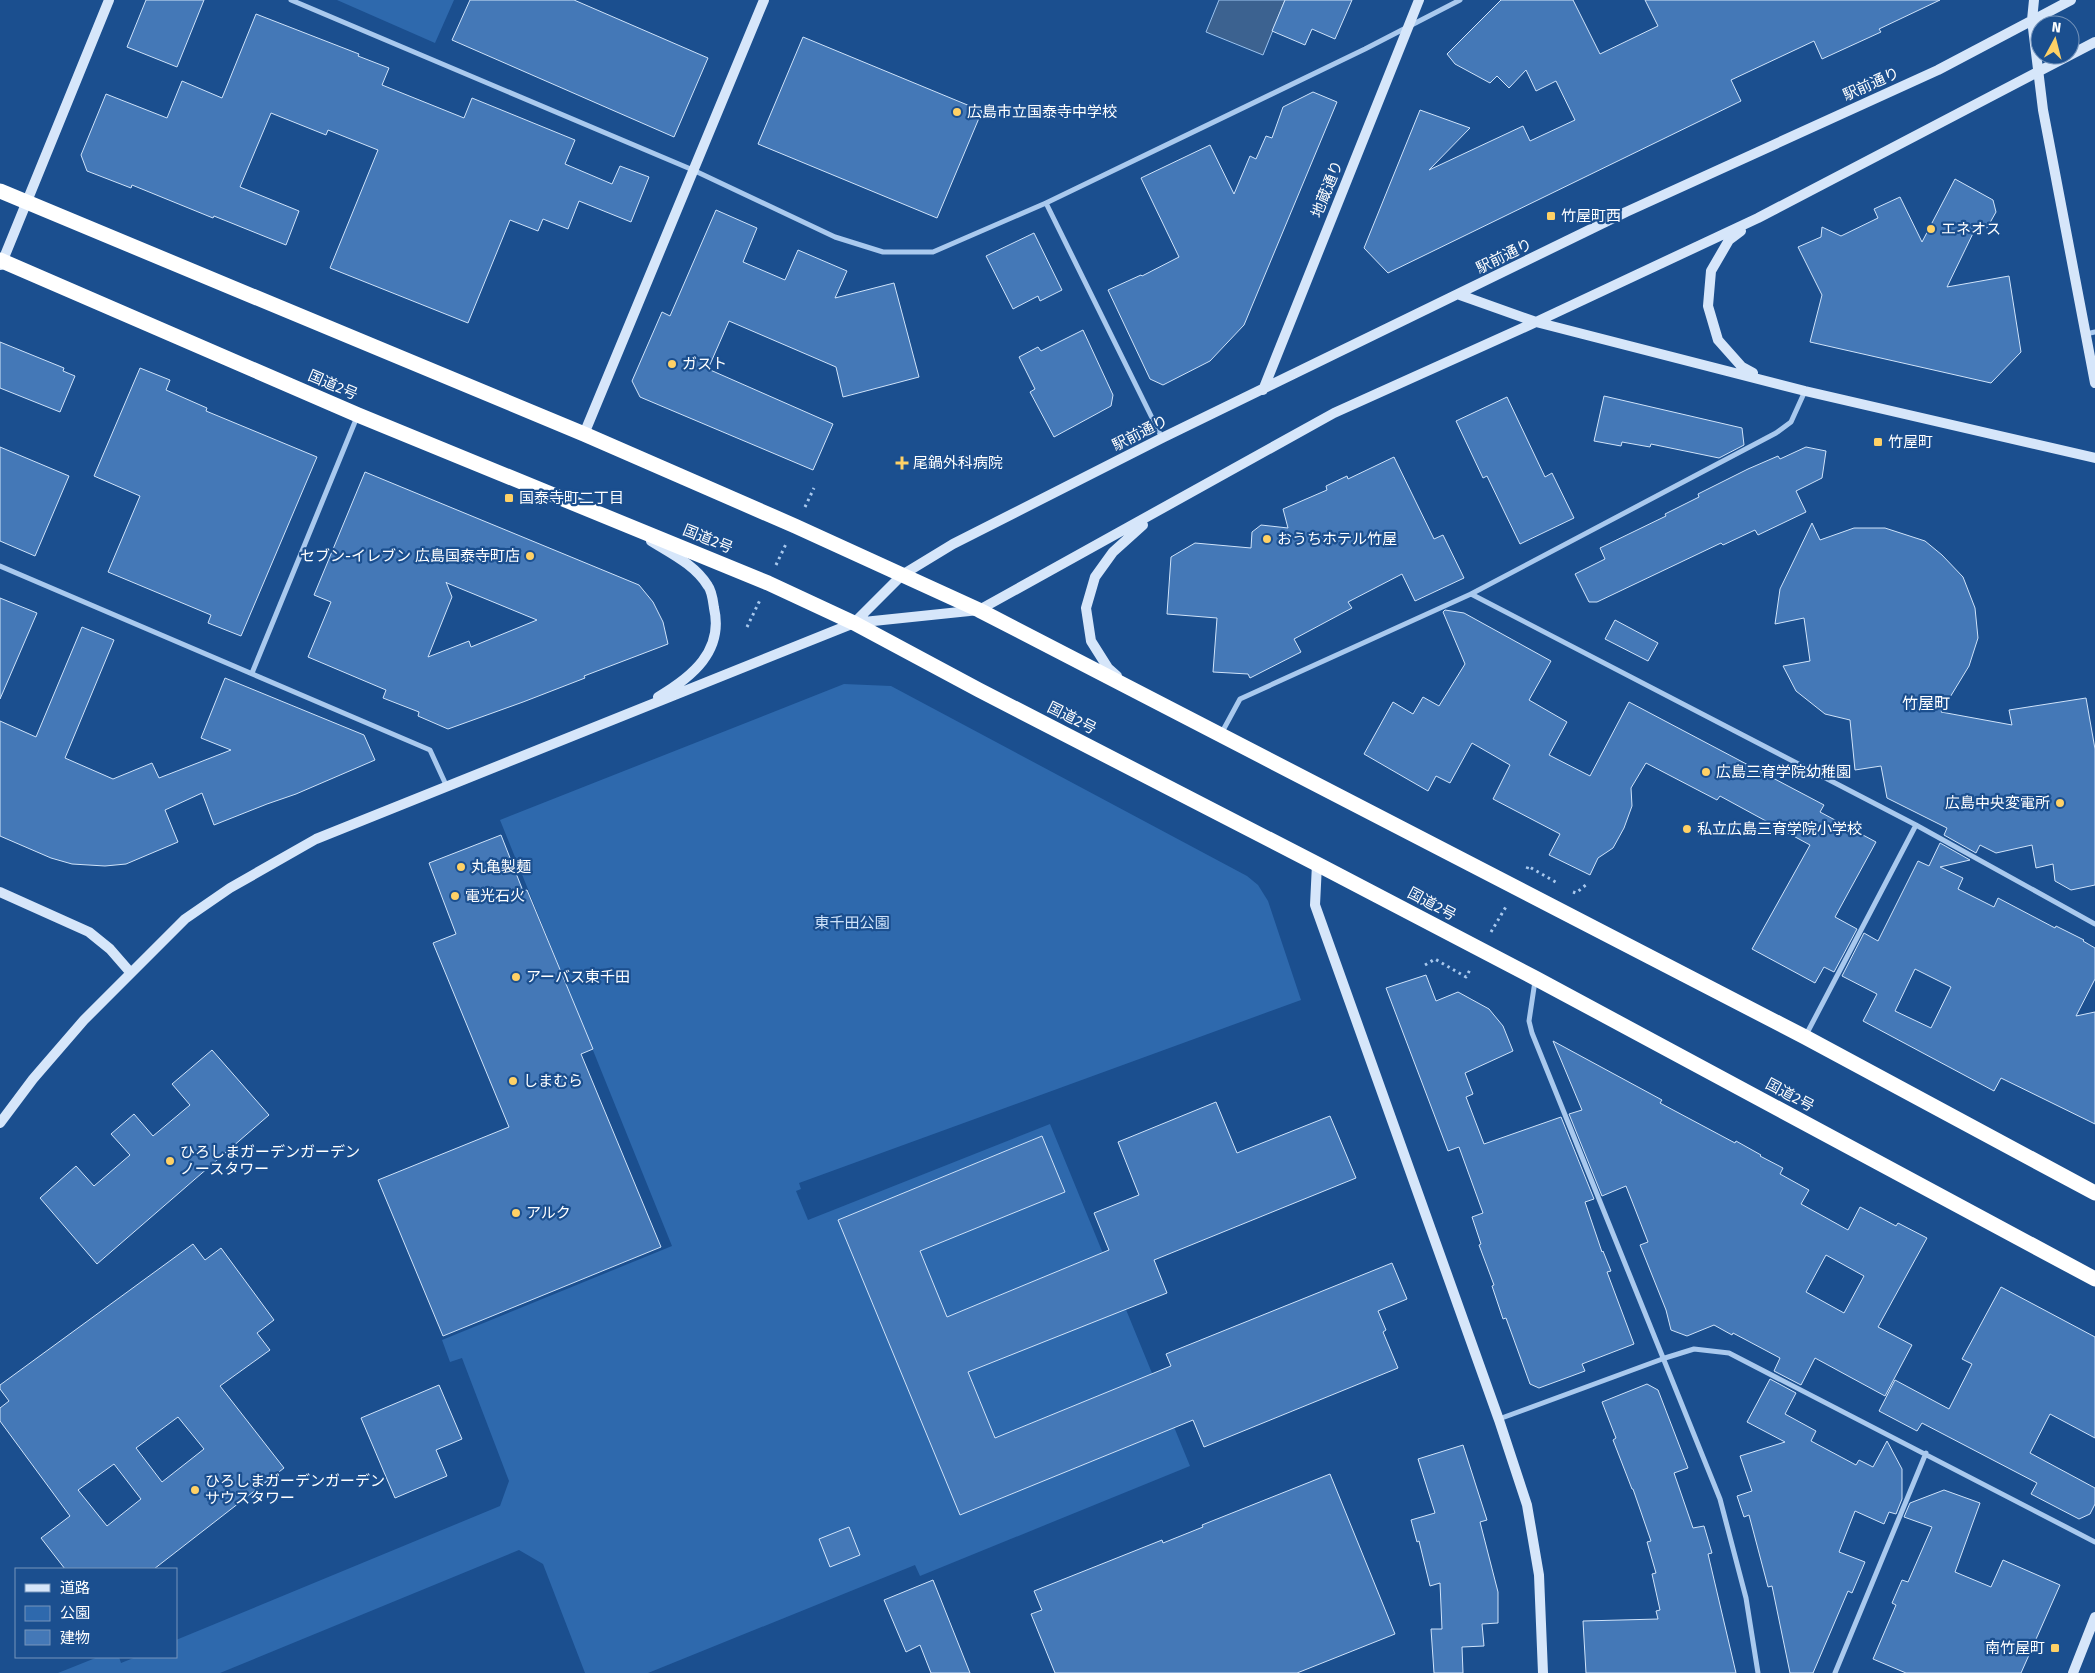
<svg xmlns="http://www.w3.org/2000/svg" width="2095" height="1673" viewBox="0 0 2095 1673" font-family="'Fira Sans','Noto Sans JP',sans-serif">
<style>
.green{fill:#2e69ad;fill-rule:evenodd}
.water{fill:#3c6290;stroke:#9cc4f0}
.building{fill:#4478b7;stroke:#cfe3fa;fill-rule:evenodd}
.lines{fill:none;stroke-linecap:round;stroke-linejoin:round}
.path{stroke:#a9c9ee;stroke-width:3;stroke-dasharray:2.5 4;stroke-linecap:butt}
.street{stroke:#a9c9ee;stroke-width:5}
.secondary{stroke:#d6e6fa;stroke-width:10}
.highway{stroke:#fff;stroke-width:15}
.poi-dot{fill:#ffd166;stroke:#1b4f8f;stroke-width:2}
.labels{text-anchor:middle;stroke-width:4.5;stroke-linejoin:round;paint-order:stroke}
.street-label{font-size:15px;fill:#fff;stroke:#1b4f8f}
.poi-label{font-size:15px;fill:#fff;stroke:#1b4f8f;text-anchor:start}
.park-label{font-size:15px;fill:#cfe3fa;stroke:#1b4f8f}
.neighbourhood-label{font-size:16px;fill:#fff;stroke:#1b4f8f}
</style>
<rect width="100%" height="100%" fill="#1b4f8f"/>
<path class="green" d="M 337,0 L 454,0 L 435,43 Z
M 844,684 L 891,686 L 1247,876 L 1258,885 L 1268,901 L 1301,1000 L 799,1183 L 801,1189 L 796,1191 L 808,1220 L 1050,1124 L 1190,1466 L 920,1576 L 915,1565 L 648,1673 L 585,1673 L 543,1564 L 519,1550 L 220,1673 L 58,1673 L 98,1657 L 119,1657 L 121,1663 L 136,1657 L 176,1657 L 176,1640 L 500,1506 L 509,1481 L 462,1358 L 450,1362 L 442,1340 L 672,1246 L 500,820 ZM 1042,1136 L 1065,1192 L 920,1251 L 947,1317 L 1092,1257 L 1115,1313 L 981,1367 L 960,1352 L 995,1438 L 1142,1378 L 1164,1432 L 960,1515 L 838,1220 Z"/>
<path class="water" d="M 1219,0 L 1285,0 L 1263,55 L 1206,32 Z"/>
<path class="building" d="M 146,0 L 204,0 L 177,67 L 127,47 Z
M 470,0 L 574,0 L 708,58 L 674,137 L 452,40 Z
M 1285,0 L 1352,0 L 1335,39 L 1312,29 L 1305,45 L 1272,31 Z
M 1501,0 L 1573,0 L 1600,54 L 1658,26 L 1645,0 L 1940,0 L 1879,29 L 1881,32 L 1822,59 L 1814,41 L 1731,80 L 1741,101 L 1388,273 L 1364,248 L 1420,110 L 1470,128 L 1429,170 L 1523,126 L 1530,141 L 1575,120 L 1556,81 L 1536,91 L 1526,70 L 1509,88 L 1497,76 L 1490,83 L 1455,64 L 1447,54 Z
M 256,14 L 359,54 L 358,56 L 389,68 L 382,85 L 464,118 L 472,98 L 575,140 L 565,164 L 612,184 L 620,166 L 649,177 L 631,222 L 579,201 L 568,229 L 543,219 L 538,231 L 510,220 L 468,323 L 330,268 L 378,150 L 328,130 L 326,135 L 271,113 L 240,187 L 299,211 L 286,245 L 214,216 L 213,218 L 132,185 L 131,188 L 87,171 L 81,155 L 106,94 L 167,118 L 182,81 L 222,98 Z
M 803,37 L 982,111 L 937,218 L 758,144 Z
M 1313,92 L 1337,102 L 1244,325 L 1210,361 L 1163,385 L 1150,379 L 1108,290 L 1141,275 L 1142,276 L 1179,257 L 1141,178 L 1210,145 L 1234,194 L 1250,156 L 1256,159 L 1266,136 L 1272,138 L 1283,107 Z
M 1955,179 L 1993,200 L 1996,212 L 1987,228 L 1978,223 L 1947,287 L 2009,276 L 2021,352 L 1991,383 L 1810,342 L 1822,295 L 1798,247 L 1821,237 L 1822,227 L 1841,236 L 1878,218 L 1874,209 L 1900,197 L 1922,242 Z
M 716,210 L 757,228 L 743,262 L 785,280 L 798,250 L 847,271 L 835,298 L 894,283 L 919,377 L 843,397 L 836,367 L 729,321 L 708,369 L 833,424 L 813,470 L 640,397 L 632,381 L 662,312 L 670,316 Z
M 1034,233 L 1062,290 L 1040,301 L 1038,296 L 1013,309 L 986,256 Z
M 1083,330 L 1113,395 L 1111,406 L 1054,437 L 1030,392 L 1035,389 L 1019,357 L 1038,347 L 1041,351 Z
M 0,342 L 64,368 L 63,371 L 75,376 L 60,412 L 0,388 Z
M 140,368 L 170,380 L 166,390 L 207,408 L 206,411 L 317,457 L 241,636 L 208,623 L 211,615 L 108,572 L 140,496 L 94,476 Z
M 1604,396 L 1742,428 L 1744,445 L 1719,458 L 1651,444 L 1650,447 L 1622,442 L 1621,446 L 1594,441 Z
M 1507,397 L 1545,477 L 1552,473 L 1574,518 L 1520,544 L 1487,476 L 1483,478 L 1456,421 Z
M 0,447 L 69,476 L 35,556 L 0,541 Z
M 1806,447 L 1826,451 L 1822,478 L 1796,491 L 1806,512 L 1758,535 L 1755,530 L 1723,545 L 1721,543 L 1597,602 L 1589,602 L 1575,574 L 1605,559 L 1600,548 L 1666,516 L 1665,514 L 1699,497 L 1698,494 L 1748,469 L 1778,456 L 1780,459 Z
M 1394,457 L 1434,539 L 1443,535 L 1464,578 L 1415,601 L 1402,574 L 1348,602 L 1352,608 L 1294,639 L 1301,652 L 1250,678 L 1248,674 L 1213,672 L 1217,618 L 1167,614 L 1171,557 L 1195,543 L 1251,548 L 1252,532 L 1261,525 L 1288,528 L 1283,509 L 1327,490 L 1326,486 L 1347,476 L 1348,479 Z
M 365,472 L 639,585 L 653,602 L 663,622 L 668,644 L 584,676 L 585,678 L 523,702 L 448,729 L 418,716 L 419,712 L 383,698 L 386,690 L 308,657 L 331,602 L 314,595 ZM 446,582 L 447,583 L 537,620 L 471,647 L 469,641 L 428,657 L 452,597 Z
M 1812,523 L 1820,540 L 1854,528 L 1885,528 L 1925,541 L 1942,555 L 1963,577 L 1975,608 L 1978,638 L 1969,666 L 1941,712 L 2012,725 L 2009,710 L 2086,698 L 2095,749 L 2095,885 L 2071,890 L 2055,881 L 2053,864 L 2036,868 L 2032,845 L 1996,853 L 1980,845 L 1976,853 L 1944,835 L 1947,828 L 1887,798 L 1881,766 L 1855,770 L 1850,720 L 1825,714 L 1796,691 L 1783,666 L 1810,661 L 1804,618 L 1775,624 L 1780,589 Z
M 0,598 L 37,613 L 0,699 Z
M 1445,610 L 1464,613 L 1551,661 L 1529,700 L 1567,722 L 1549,755 L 1590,776 L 1629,702 L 1824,805 L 1820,812 L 1876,842 L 1835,917 L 1857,929 L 1834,972 L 1824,967 L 1815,983 L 1752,949 L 1810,845 L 1720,796 L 1717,800 L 1646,763 L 1631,788 L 1632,806 L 1624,828 L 1613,848 L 1598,858 L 1590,875 L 1549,855 L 1560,834 L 1493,799 L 1510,765 L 1472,743 L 1450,783 L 1436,776 L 1428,791 L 1364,754 L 1393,702 L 1413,714 L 1423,697 L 1439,706 L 1465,664 L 1443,612 Z
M 1615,620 L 1658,643 L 1648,661 L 1605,639 Z
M 82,627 L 114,640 L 65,758 L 113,779 L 152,763 L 159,778 L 231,750 L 201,738 L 225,678 L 364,735 L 375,760 L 296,794 L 267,804 L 214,825 L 202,793 L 165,810 L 178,842 L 126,864 L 105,866 L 72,864 L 51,858 L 0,836 L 0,721 L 36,737 Z
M 501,835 L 523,891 L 527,890 L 593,1049 L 581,1054 L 661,1247 L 443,1336 L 378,1180 L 509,1127 L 433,943 L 456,934 L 429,863 Z
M 1940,843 L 1970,860 L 1940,867 L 1963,878 L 1958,889 L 1994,907 L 1998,898 L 2055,928 L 2056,926 L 2084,940 L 2083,941 L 2095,948 L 2095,979 L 2076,1016 L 2095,1012 L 2095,1124 L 2001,1078 L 1994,1091 L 1863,1021 L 1877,994 L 1842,976 L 1864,933 L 1878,941 L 1918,861 L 1929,866 ZM 1915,969 L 1951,987 L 1931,1028 L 1895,1011 Z
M 1426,975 L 1436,1001 L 1458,992 L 1489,1009 L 1503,1026 L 1513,1051 L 1465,1073 L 1473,1094 L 1466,1097 L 1484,1144 L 1561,1117 L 1594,1199 L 1585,1202 L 1602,1252 L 1603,1251 L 1611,1271 L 1607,1272 L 1634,1344 L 1582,1364 L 1585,1371 L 1539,1388 L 1530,1384 L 1506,1318 L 1503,1319 L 1492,1286 L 1494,1285 L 1479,1245 L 1481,1244 L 1472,1217 L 1483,1213 L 1459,1147 L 1448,1151 L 1386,988 Z
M 1553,1041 L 1662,1100 L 1660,1103 L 1735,1143 L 1736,1141 L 1761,1155 L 1760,1156 L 1783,1168 L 1780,1174 L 1809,1190 L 1801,1204 L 1848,1230 L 1860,1207 L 1896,1226 L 1898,1223 L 1927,1238 L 1878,1327 L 1912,1345 L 1885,1396 L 1815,1358 L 1801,1385 L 1774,1371 L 1780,1358 L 1733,1333 L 1732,1335 L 1714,1325 L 1687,1336 L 1671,1330 L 1666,1310 L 1640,1245 L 1648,1242 L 1626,1186 L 1602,1196 L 1569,1114 L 1582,1110 ZM 1826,1255 L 1864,1276 L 1844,1313 L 1806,1292 Z
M 212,1050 L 269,1115 L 97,1264 L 40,1198 L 76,1166 L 94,1186 L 130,1155 L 111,1134 L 134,1114 L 153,1136 L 190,1105 L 172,1084 Z
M 1216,1102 L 1237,1153 L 1330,1116 L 1356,1178 L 1154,1260 L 1167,1293 L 968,1372 L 995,1438 L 1171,1366 L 1166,1354 L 1392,1263 L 1407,1299 L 1378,1311 L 1386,1330 L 1383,1332 L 1398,1368 L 1204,1447 L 1193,1420 L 960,1515 L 838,1220 L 1042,1136 L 1065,1192 L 920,1251 L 947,1317 L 1109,1250 L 1094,1213 L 1139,1195 L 1118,1142 Z
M 193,1244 L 205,1260 L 221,1248 L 274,1320 L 257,1333 L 270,1350 L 220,1386 L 284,1468 L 154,1569 L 65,1569 L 41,1538 L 70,1516 L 0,1421 L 0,1408 L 9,1401 L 0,1389 L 0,1385 ZM 178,1417 L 204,1449 L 162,1482 L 136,1448 ZM 114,1464 L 141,1499 L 107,1526 L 78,1490 Z
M 2001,1287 L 2095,1337 L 2095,1438 L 2050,1414 L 2030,1453 L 2095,1488 L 2095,1504 L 2090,1514 L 2079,1519 L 2031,1494 L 2037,1483 L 1922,1423 L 1917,1431 L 1879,1411 L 1895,1380 L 1949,1409 L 1972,1364 L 1962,1359 Z
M 1770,1379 L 1796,1393 L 1785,1414 L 1816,1431 L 1811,1441 L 1856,1465 L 1859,1460 L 1873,1467 L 1887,1441 L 1902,1469 L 1902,1499 L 1896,1514 L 1889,1512 L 1884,1524 L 1855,1511 L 1839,1552 L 1865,1562 L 1852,1593 L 1848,1591 L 1813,1673 L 1790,1673 L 1772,1586 L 1768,1587 L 1749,1515 L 1744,1517 L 1737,1496 L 1752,1491 L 1740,1456 L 1785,1442 L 1747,1422 Z
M 1647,1384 L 1658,1390 L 1688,1468 L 1674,1473 L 1693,1528 L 1704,1526 L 1712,1553 L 1708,1554 L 1736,1673 L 1586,1673 L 1583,1621 L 1658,1619 L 1656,1611 L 1660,1610 L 1652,1574 L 1656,1573 L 1647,1542 L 1651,1541 L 1633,1489 L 1632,1489 L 1613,1440 L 1616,1438 L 1602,1402 Z
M 439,1385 L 462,1439 L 436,1450 L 447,1476 L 395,1498 L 361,1418 Z
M 1463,1445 L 1487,1520 L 1480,1522 L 1498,1592 L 1498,1623 L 1482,1624 L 1484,1646 L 1462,1647 L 1463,1673 L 1434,1673 L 1431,1629 L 1442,1629 L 1440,1583 L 1430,1586 L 1419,1541 L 1417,1542 L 1411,1520 L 1435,1513 L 1418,1459 Z
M 1330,1474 L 1395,1634 L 1297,1673 L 1055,1673 L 1031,1614 L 1042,1610 L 1034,1591 L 1162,1540 L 1163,1543 L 1203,1527 L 1202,1525 Z
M 1944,1490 L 1980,1503 L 1955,1572 L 1991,1587 L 2003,1560 L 2060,1585 L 2021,1673 L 1906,1673 L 1873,1659 L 1896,1605 L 1892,1603 L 1902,1580 L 1908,1582 L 1932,1527 L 1904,1517 L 1910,1503 Z
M 849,1527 L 860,1555 L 830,1567 L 819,1539 Z
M 933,1580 L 970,1673 L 931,1673 L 920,1645 L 906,1652 L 884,1600 Z"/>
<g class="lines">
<path class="path" d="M 805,507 L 814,488
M 776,565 L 786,544
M 747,627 L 760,600
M 1527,869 L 1528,866 L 1559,884
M 1573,892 L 1576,893 L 1587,884
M 1491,932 L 1507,905
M 1425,965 L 1435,959 L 1466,977 L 1471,968"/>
<path class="street" d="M 291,0 L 693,170 L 835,237 L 883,252 L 933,252 L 1046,203 L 1365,49 L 1460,0
M 1046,203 L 1162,438
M 2086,334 L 2095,332
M 0,566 L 430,750 L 447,787
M 1471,594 L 1916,825 L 2095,924
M 252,673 L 357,417
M 1221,734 L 1240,699 L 1471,594 L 1776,433 L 1791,422 L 1805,391
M 1535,981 L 1529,1021 L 1532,1033 L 1720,1499 L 1746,1598 L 1758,1673
M 1806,1035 L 1916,825
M 1499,1419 L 1665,1358 L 1694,1349 L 1729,1353 L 2095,1542
M 1835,1673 L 1926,1453"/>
<path class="secondary" d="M 2034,0 L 2032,20 L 2043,110 L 2095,383
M 1741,231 L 1729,240 L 1711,271 L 1708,306 L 1718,340 L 1742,367 L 1753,373
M 1,265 L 109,0
M 1460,295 L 1536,322 L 1805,391 L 2095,458
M 1263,390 L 1419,0
M 584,434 L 764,0
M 651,541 C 672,554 695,565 708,586 C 712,591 713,601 714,608 C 724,651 692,677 658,697
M 854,623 L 902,575 L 953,544 L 1162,438 L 1626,212 L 1938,70 L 2071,0
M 1117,676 L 1108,668 L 1091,641 L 1086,608 L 1095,577 L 1113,552 L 1143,525
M 1317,864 L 1315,905 L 1499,1420 L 1527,1505 L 1539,1575 L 1543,1673
M 0,892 L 89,932 L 110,949 L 130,972
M 0,1123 L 33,1079 L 84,1020 L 185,919 L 230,888 L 316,839 L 854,623 L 979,610 L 1334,413 L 1536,322 L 1758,218 L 2095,42
M 2073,1673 L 2095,1617"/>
<path class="highway" d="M 0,191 L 584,434 L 795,526 L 979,610 L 1805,1037 L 2095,1193
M 0,260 L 358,415 L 768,583 L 854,623 L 979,690 L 1317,864 L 1535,978 L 2095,1279"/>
</g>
<g class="poi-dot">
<circle cx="957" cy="112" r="5"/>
<rect x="1546" y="211" width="10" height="10" rx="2.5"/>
<circle cx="1931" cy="229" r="5"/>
<circle cx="672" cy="364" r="5"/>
<rect x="1873" y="437" width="10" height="10" rx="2.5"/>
<path d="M899.5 455.5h5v5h5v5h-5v5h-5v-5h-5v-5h5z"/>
<rect x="504" y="493" width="10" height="10" rx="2.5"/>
<circle cx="1267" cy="539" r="5"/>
<circle cx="530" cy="556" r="5"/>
<circle cx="1706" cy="772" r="5"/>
<circle cx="2060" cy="803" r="5"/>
<circle cx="1687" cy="829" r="5"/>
<circle cx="461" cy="867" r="5"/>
<circle cx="455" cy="896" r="5"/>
<circle cx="516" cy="977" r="5"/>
<circle cx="513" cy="1081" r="5"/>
<circle cx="170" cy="1161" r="5"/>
<circle cx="516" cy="1213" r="5"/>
<circle cx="195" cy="1490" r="5"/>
<rect x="2050" y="1643" width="10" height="10" rx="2.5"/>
</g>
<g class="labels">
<g class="street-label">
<text transform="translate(1871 84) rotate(-24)" y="5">駅前通り</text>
<text transform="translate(1327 189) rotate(-68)" y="5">地蔵通り</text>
<text transform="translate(1504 256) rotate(-26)" y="5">駅前通り</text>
<text transform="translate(333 385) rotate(23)" y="5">国道2号</text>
<text transform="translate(1140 433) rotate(-27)" y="5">駅前通り</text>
<text transform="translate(708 539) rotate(22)" y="5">国道2号</text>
<text transform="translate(1072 718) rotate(27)" y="5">国道2号</text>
<text transform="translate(1432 904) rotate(28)" y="5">国道2号</text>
<text transform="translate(1790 1095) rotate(28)" y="5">国道2号</text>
</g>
<g class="poi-label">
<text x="967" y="117">広島市立国泰寺中学校</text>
<text x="1561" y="221">竹屋町西</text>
<text x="1941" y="234">エネオス</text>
<text x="682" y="369">ガスト</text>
<text x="1888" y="447">竹屋町</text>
<text x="913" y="468">尾鍋外科病院</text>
<text x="519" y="503">国泰寺町二丁目</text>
<text x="1277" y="544">おうちホテル竹屋</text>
<text x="520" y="561" text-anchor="end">セブン-イレブン 広島国泰寺町店</text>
<text x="1716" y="777">広島三育学院幼稚園</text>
<text x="2050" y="808" text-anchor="end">広島中央変電所</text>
<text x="1697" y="834">私立広島三育学院小学校</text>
<text x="471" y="872">丸亀製麺</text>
<text x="465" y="901">電光石火</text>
<text x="526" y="982">アーバス東千田</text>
<text x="523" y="1086">しまむら</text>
<text x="180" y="1157">ひろしまガーデンガーデン<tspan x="180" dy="17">ノースタワー</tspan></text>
<text x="526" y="1218">アルク</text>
<text x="205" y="1486">ひろしまガーデンガーデン<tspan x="205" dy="17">サウスタワー</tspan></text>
<text x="2045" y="1653" text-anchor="end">南竹屋町</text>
</g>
<g class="park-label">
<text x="852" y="928">東千田公園</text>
</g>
<g class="neighbourhood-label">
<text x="1926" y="709">竹屋町</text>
</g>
</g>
<rect x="15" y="1568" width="162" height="90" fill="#1b4f8f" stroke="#7695bc"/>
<rect x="25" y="1584" width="25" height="8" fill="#d6e6fa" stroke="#7695bc"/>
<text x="60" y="1593" font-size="15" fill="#ffffff">道路</text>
<rect x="25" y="1606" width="25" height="15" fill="#2e69ad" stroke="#7695bc"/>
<text x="60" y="1618" font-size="15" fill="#ffffff">公園</text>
<rect x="25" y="1630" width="25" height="15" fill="#4478b7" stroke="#7695bc"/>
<text x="60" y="1643" font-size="15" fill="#ffffff">建物</text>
<g transform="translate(2055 40) rotate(7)"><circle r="24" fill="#1b4f8f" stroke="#7695bc"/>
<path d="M0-4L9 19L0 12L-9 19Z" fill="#ffd166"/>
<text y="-8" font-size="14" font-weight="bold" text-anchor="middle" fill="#ffffff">N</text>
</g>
</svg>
